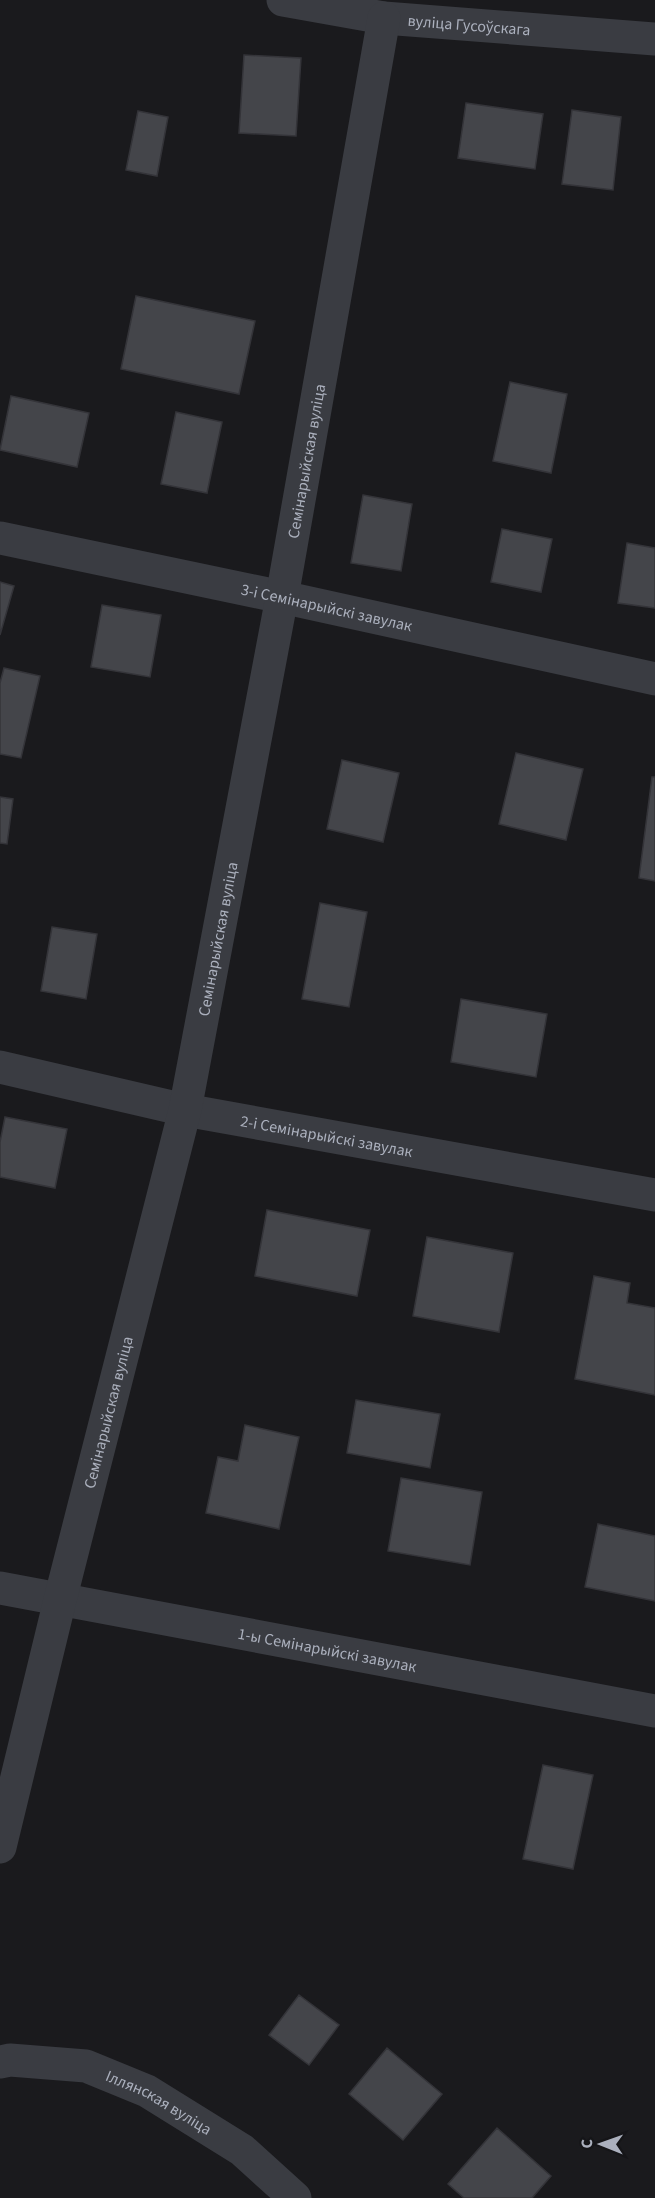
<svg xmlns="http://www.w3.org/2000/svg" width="655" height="2198" viewBox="0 0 655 2198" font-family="'Source Sans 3',sans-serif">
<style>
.building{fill:#44454a;stroke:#343439;stroke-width:1.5}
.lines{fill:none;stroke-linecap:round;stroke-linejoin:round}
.minor{stroke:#3a3c42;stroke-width:33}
.labels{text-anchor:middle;stroke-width:4.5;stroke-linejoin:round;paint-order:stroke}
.street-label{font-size:16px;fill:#abb0bd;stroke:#151518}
</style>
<rect width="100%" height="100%" fill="#1a1a1d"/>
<path class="building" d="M 244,55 L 301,58 L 296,136 L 239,133 Z
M 466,103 L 543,114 L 535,169 L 458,158 Z
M 572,110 L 621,117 L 613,190 L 562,184 Z
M 138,111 L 168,117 L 157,176 L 126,170 Z
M 136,296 L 255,321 L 239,394 L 121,369 Z
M 510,382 L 567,394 L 551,473 L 493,461 Z
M 11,396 L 89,413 L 77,467 L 0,450 Z
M 176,412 L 222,422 L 207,493 L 161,484 Z
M 363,495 L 412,504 L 401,571 L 351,563 Z
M 502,529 L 552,539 L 541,592 L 491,582 Z
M 627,543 L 655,548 L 655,608 L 618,603 Z
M 0,582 L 14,586 L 0,635 Z
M 102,605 L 161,615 L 150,677 L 91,667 Z
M 4,668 L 40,676 L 21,758 L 0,754 L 0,683 Z
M 516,753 L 583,769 L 566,840 L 499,824 Z
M 342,760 L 399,773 L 383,842 L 327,829 Z
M 652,777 L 655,777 L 655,881 L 639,878 Z
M 0,797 L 13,799 L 7,844 L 0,843 Z
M 320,903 L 367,912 L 349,1007 L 302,999 Z
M 52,927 L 97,934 L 86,999 L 41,991 Z
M 461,999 L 547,1014 L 536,1077 L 451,1062 Z
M 5,1117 L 67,1129 L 55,1188 L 0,1177 L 0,1142 Z
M 267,1210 L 370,1230 L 357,1296 L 255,1276 Z
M 427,1237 L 513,1253 L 499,1332 L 413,1316 Z
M 594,1276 L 630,1283 L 627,1303 L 655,1308 L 655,1395 L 575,1379 Z
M 356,1400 L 440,1414 L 430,1468 L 347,1453 Z
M 245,1425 L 299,1437 L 279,1529 L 206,1513 L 218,1457 L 238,1461 Z
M 401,1478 L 482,1492 L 470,1565 L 388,1551 Z
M 598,1524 L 655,1536 L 655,1601 L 585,1587 Z
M 543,1765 L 593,1775 L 573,1869 L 523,1859 Z
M 299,1995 L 339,2025 L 309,2065 L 269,2035 Z
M 387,2048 L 442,2094 L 403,2140 L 349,2094 Z
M 497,2128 L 551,2176 L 532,2198 L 464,2198 L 448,2184 Z"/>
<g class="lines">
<g class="minor">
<path id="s1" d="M 283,0 L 384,18 L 655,39"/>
<path id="s2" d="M 0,538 L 282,597 L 655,679"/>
<path id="s3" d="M 0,1067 L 185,1110 L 655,1195"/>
<path id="s4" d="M 0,1588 L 655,1711"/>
<path id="s5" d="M 0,1847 L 60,1600 L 185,1110 L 282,597 L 384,18"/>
<path id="s6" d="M 0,2062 L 10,2060 L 86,2066 L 147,2091 L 242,2150 L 295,2198"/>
</g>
</g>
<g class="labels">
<g class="street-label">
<text dy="6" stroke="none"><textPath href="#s1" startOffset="188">вуліца Гусоўскага</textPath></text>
<text dy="6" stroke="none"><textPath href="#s5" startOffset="1420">Семінарыйская вуліца</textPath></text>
<text dy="6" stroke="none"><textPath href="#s2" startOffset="334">3-і Семінарыйскі завулак</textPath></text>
<text dy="6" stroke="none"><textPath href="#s5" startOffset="934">Семінарыйская вуліца</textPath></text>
<text dy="6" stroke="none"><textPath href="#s3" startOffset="334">2-і Семінарыйскі завулак</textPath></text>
<text dy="6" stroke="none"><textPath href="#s5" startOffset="448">Семінарыйская вуліца</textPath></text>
<text dy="6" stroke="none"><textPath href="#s4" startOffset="333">1-ы Семінарыйскі завулак</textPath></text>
<text dy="6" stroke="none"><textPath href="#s6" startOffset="168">Іллянская вуліца</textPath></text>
</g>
</g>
<g transform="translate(601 2144) rotate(271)" stroke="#151518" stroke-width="4.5" paint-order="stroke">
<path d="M0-4.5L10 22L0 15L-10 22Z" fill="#abb0bd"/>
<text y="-9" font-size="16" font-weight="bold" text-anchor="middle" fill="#abb0bd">С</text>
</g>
</svg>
